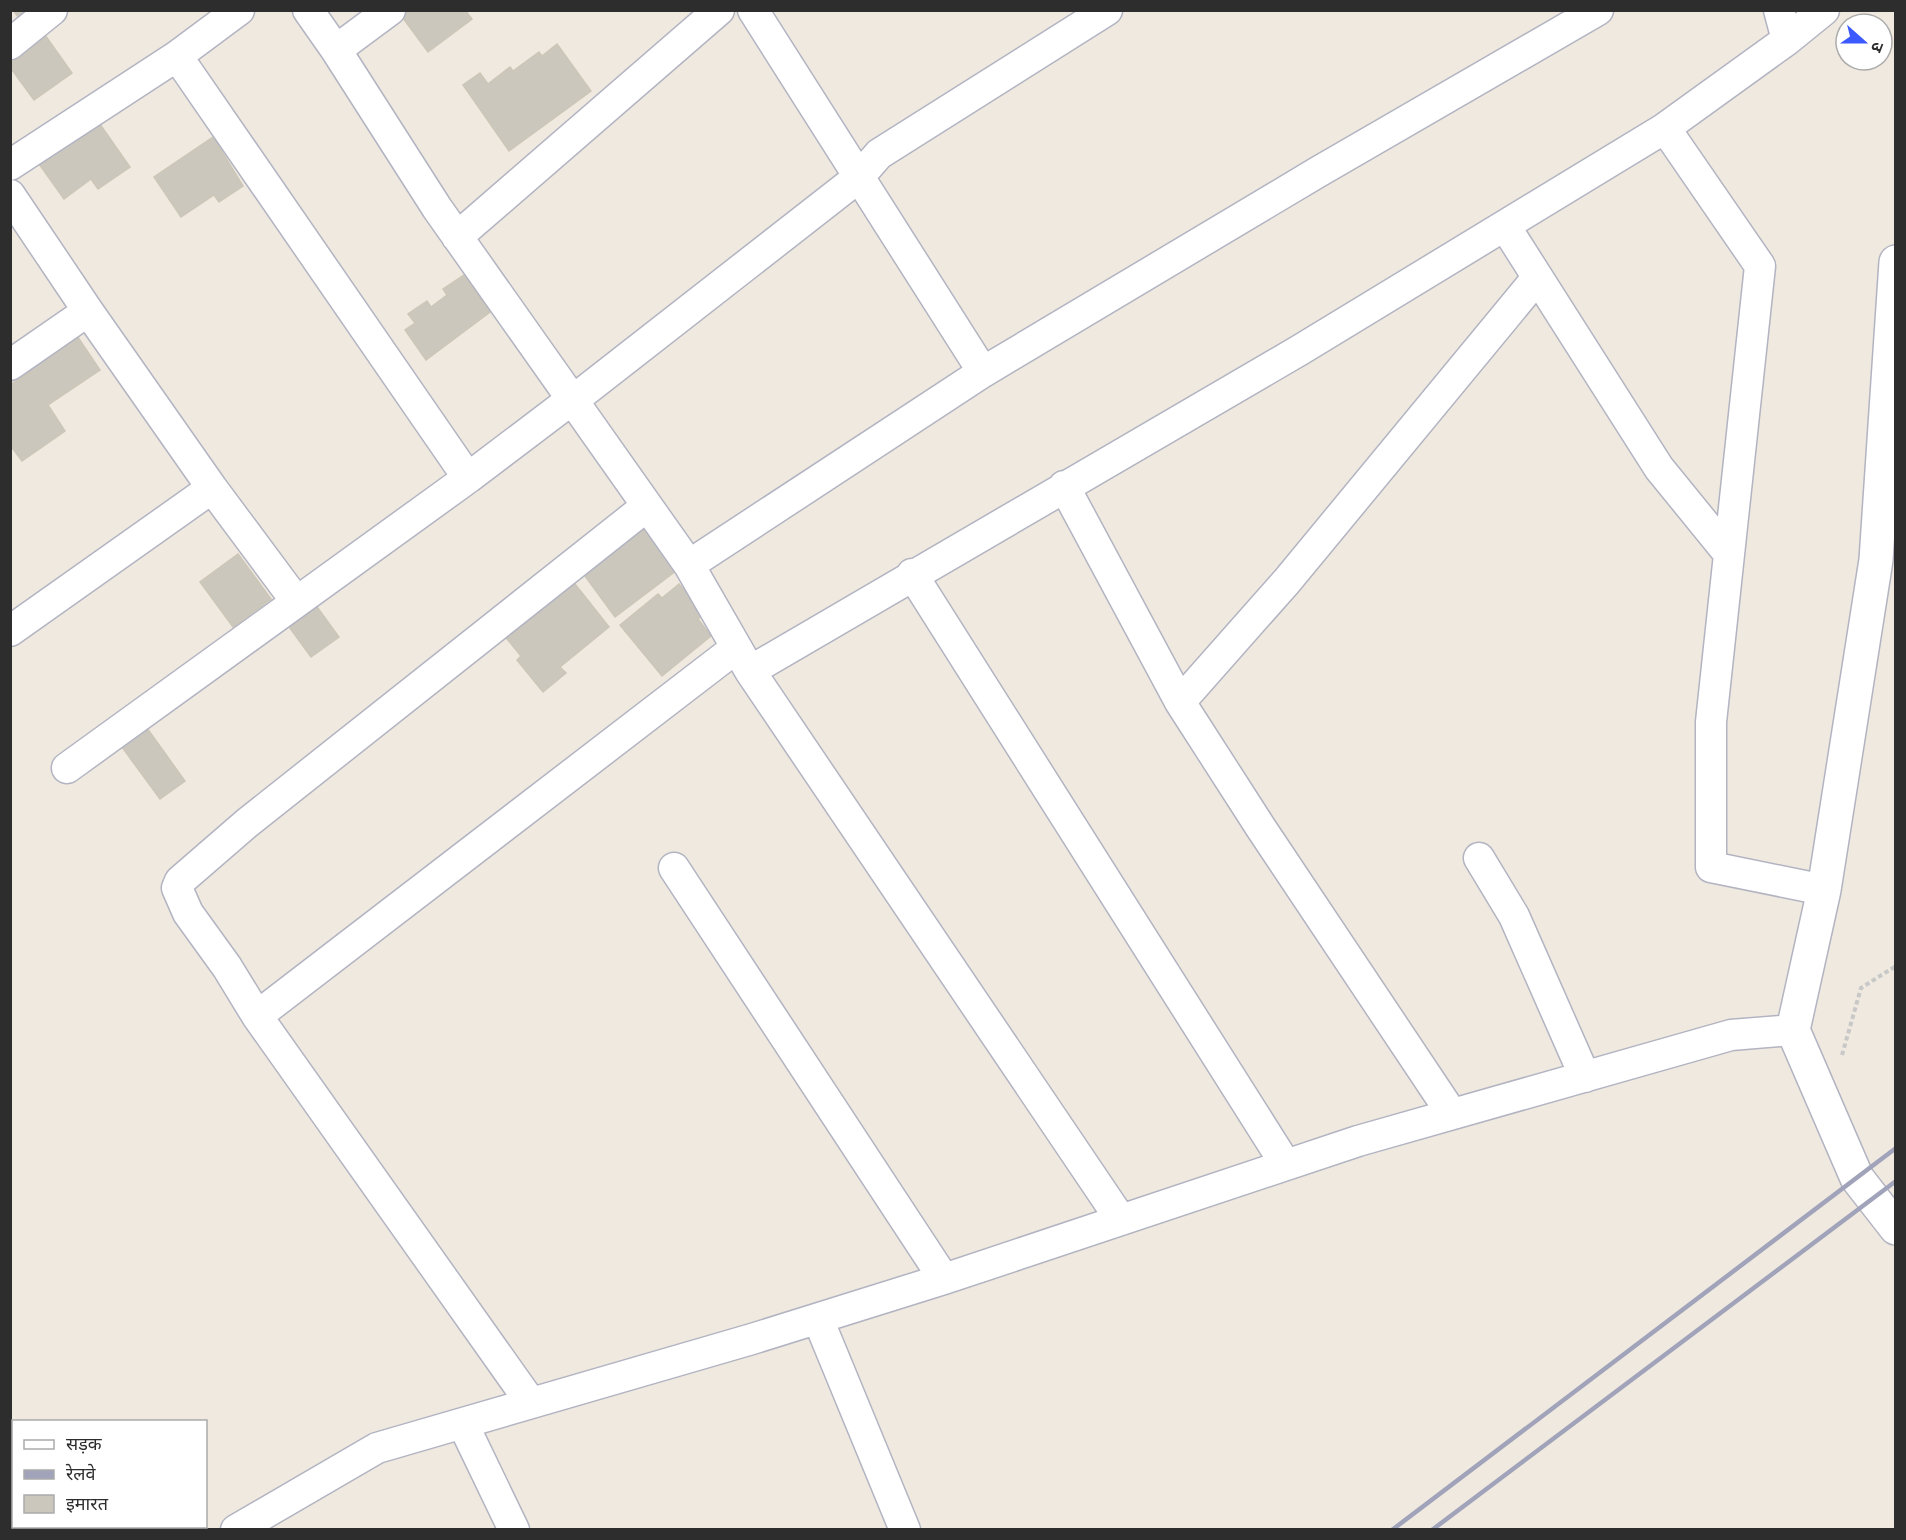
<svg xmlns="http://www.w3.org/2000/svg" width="1906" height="1540" viewBox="0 0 1906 1540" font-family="Helvetica,'Noto Sans Devanagari',sans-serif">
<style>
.building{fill:#cbc7bd;stroke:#ccc6b7;stroke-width:1.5}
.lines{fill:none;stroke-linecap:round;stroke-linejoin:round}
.street-casing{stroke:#b2b4c2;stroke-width:33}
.secondary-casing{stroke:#b2b4c2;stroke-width:36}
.path{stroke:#c8c8c8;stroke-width:4;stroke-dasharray:4.5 3;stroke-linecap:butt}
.street{stroke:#fff;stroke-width:30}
.secondary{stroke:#fff;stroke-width:33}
.rail{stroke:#a0a3b9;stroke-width:4.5}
</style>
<rect width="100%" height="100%" fill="#f0e9df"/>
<path class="building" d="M 13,10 L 28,10 L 18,17 Z
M 397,10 L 465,10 L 472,19 L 428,52 Z
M 45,35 L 72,73 L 34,100 L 10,67 L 10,59 Z
M 557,44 L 591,91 L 509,151 L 463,85 L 480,73 L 488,84 L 510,67 L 513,71 L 539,52 L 542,56 Z
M 97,120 L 130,167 L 98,189 L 91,179 L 64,199 L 39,164 Z
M 213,137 L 243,186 L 219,202 L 214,195 L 181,217 L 154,177 Z
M 464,275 L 490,312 L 426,360 L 405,330 L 415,323 L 408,314 L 427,301 L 431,307 L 447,295 L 443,289 Z
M 71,327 L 100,370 L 48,405 L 65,431 L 22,461 L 10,445 L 10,385 L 29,373 L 21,361 Z
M 647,522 L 681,567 L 615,617 L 582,572 Z
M 238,554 L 271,599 L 233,627 L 200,582 Z
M 571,579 L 609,627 L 560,667 L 566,673 L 543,692 L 517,660 L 521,656 L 503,634 Z
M 679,584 L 704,614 L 698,619 L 711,636 L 662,676 L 620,625 L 658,594 L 662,598 Z
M 312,600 L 339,637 L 311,657 L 284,620 Z
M 144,724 L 185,781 L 160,799 L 119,743 Z"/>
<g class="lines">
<g class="street-casing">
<path id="street" d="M 308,10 L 336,50 L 437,208 L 689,565
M 753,10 L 983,372 L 1318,172 L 1598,10
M 1779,10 L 1787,40 L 1824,10
M 1787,40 L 1665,128 L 1760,266 L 1711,722 L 1711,867 L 1824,890
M 10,44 L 52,10
M 336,50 L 390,10
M 177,56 L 239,10
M 10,165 L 177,56 L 468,478
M 10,195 L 88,311 L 10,365
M 1505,226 L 1659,468 L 1729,554
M 457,237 L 719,10
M 88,311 L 212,488 L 296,601
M 983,372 L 689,565 L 750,671 L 1300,350 L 1665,128
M 1064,486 L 1180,702
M 912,574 L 1286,1165
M 10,631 L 212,488
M 750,671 L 1121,1220
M 67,768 L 468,478 L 567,403 L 574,403 L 576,398 L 859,177 L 879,154 L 1107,10
M 1479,858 L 1514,916 L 1585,1077
M 674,868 L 944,1279
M 257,1016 L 227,967 L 188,913 L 177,888 L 180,881 L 247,823 L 647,506
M 1452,1114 L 1261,828 L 1180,702 L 1287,581 L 1537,278
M 818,1319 L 905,1530
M 531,1403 L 257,1016 L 736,648
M 463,1424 L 514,1530
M 236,1530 L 377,1448 L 752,1339 L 944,1279 L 1358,1141 L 1731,1035 L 1793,1030"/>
</g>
<g class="secondary-casing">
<path id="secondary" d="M 1896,262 L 1876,560 L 1824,890 L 1793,1030 L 1857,1178 L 1896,1228"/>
</g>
<path class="path" d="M 1842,1055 L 1861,988 L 1896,966"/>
<use href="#street" class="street"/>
<use href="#secondary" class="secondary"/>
<path class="rail" d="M 1392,1530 L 1896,1148
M 1432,1530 L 1896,1181"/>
</g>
<rect width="1906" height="1540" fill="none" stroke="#2d2d2d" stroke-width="24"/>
<rect x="12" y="1420" width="195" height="108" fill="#ffffff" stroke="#ababab" stroke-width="1.5"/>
<rect x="24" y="1440" width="30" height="9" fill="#ffffff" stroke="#ababab" stroke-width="1.5"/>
<text x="66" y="1450" font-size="18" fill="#2d2d2d">सड़क</text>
<rect x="24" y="1470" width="30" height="9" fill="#a0a3b9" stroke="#ababab" stroke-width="1.5"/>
<text x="66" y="1480" font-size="18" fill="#2d2d2d">रेलवे</text>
<rect x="24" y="1495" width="30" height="18" fill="#cbc7bd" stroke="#ababab" stroke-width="1.5"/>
<text x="66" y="1510" font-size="18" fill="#2d2d2d">इमारत</text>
<g transform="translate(1864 42) rotate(111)"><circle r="28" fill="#ffffff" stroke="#ababab" stroke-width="1.5"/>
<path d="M0-4.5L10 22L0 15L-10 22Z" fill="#3c58ff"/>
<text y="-9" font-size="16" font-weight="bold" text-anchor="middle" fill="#2d2d2d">उ</text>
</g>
</svg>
